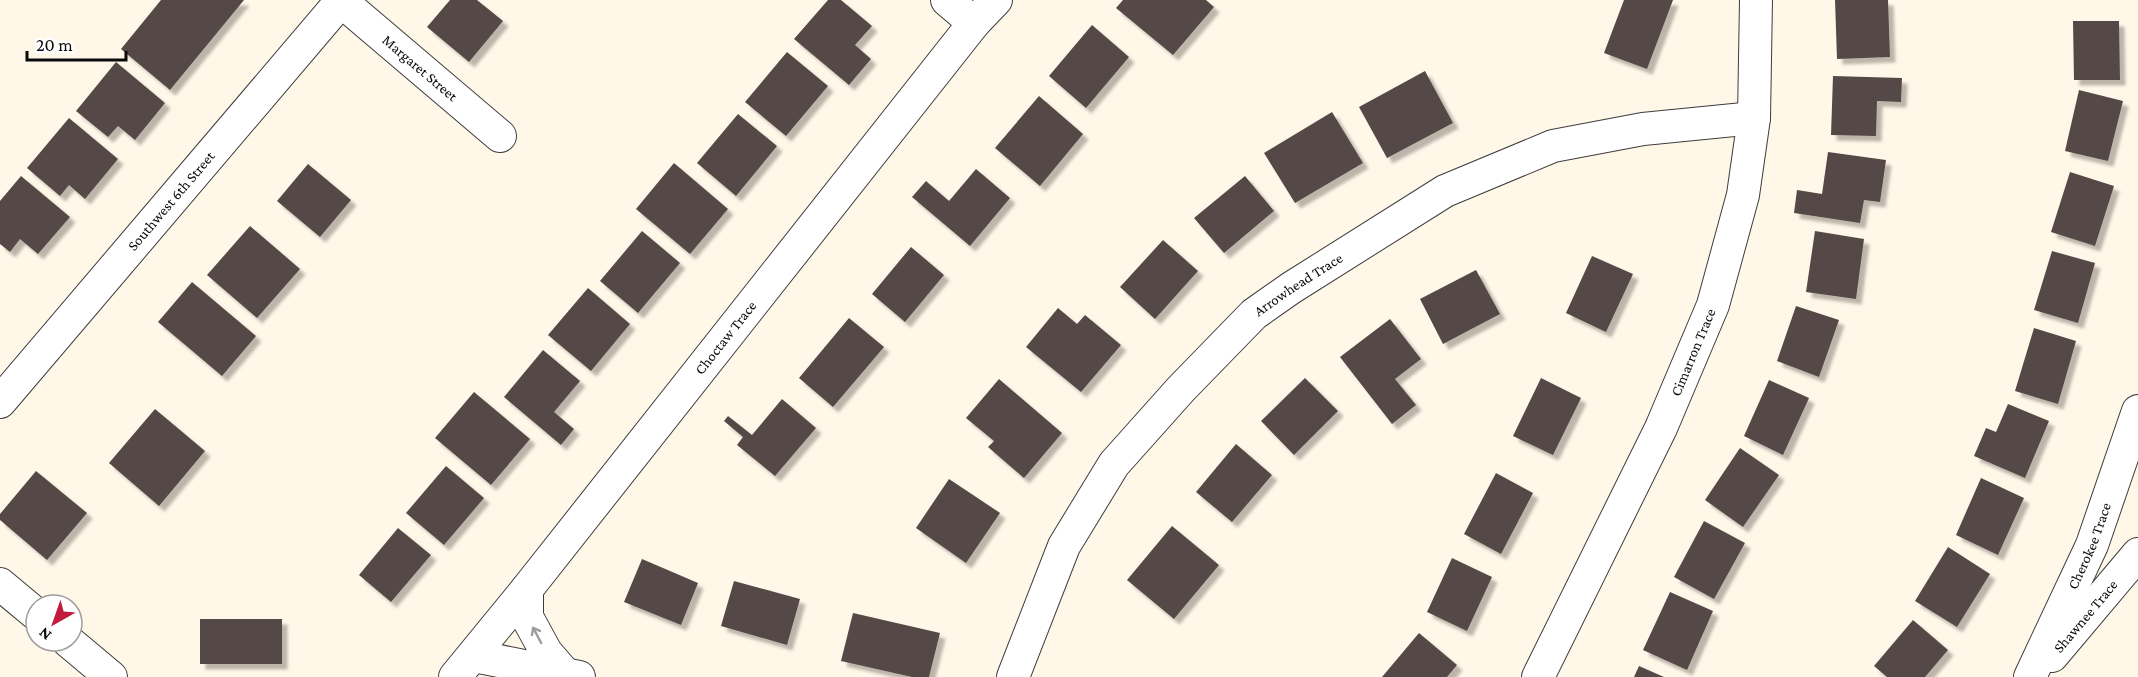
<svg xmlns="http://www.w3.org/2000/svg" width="2138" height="677" viewBox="0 0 2138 677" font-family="'Crimson Pro',serif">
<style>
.building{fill:#544a46;filter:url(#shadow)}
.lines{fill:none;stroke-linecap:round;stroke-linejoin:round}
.minor-casing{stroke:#3d3d3d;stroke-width:34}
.minor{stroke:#fff;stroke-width:32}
.oneway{stroke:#9d9d9d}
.labels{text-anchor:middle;stroke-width:6;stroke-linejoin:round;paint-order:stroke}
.street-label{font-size:15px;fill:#0a0a0a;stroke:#fff}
</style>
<defs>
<filter id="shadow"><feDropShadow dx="5.5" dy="5.5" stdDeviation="1.5" flood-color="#0004"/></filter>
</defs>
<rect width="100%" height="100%" fill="#fff7e8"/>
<path class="building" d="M 161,0 L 244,0 L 170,90 L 121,49 Z
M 450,0 L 477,0 L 503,21 L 469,62 L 427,27 Z
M 828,0 L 841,0 L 872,26 L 855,45 L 871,59 L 849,85 L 794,39 Z
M 1123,0 L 1206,0 L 1214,7 L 1173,55 L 1116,8 Z
M 1624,0 L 1673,0 L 1647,69 L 1604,53 Z
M 1835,0 L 1888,0 L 1890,57 L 1837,59 Z
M 2073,21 L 2119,21 L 2120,80 L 2074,80 Z
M 1092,25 L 1129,57 L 1086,108 L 1049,76 Z
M 787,52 L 828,86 L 786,136 L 745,102 Z
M 116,62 L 165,103 L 135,140 L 118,126 L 108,137 L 76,111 Z
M 1425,71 L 1453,123 L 1387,158 L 1359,107 Z
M 1833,76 L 1902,78 L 1901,102 L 1877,101 L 1876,136 L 1831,135 Z
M 2079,90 L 2123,101 L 2108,161 L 2065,151 Z
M 1039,96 L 1083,134 L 1040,186 L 995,148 Z
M 1332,112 L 1363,163 L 1295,203 L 1264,153 Z
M 738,114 L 777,146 L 736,196 L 697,163 Z
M 69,118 L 118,159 L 85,199 L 69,185 L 60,196 L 27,168 Z
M 1828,152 L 1886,160 L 1880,202 L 1864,200 L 1860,223 L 1794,213 L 1797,190 L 1822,194 Z
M 674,163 L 728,209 L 690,254 L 636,209 Z
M 308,164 L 351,200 L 320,237 L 277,201 Z
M 976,169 L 1010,198 L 970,246 L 912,197 L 926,181 L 949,201 Z
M 2070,172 L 2114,186 L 2095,246 L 2051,232 Z
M 21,176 L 70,217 L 38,254 L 20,239 L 10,252 L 0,244 L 0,201 Z
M 1245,176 L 1274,211 L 1224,253 L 1194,218 Z
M 250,226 L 300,269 L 257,318 L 207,275 Z
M 642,231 L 680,263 L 638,313 L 600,281 Z
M 1815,231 L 1864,239 L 1856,299 L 1806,292 Z
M 1163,240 L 1198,271 L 1155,319 L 1120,287 Z
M 911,247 L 944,275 L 905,322 L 872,294 Z
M 2052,251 L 2095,263 L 2078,323 L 2034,310 Z
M 1592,256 L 1633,274 L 1606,332 L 1566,313 Z
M 1476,270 L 1500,314 L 1443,344 L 1420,299 Z
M 192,282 L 256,336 L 222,376 L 158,322 Z
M 588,288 L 630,324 L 591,371 L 548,335 Z
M 1796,306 L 1839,320 L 1819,377 L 1777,361 Z
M 1058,308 L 1077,324 L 1085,315 L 1121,345 L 1081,392 L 1026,347 Z
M 849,318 L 884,347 L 833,407 L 799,378 Z
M 1390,319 L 1421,359 L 1395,379 L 1416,405 L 1392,424 L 1340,357 Z
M 2034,328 L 2076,341 L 2058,404 L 2015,391 Z
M 543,350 L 580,381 L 554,412 L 574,429 L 561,445 L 504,397 Z
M 1305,378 L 1338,411 L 1294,455 L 1261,421 Z
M 1541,378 L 1581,398 L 1553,455 L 1513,436 Z
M 999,379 L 1062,433 L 1024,478 L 988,447 L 994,441 L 966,418 Z
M 1769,380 L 1809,398 L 1783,455 L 1744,436 Z
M 474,392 L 530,439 L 491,485 L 435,438 Z
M 782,399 L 816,428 L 775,476 L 737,445 L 743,437 L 724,421 L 728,416 L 752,435 Z
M 2008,404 L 2049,421 L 2025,478 L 1974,456 L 1986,428 L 1996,432 Z
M 155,409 L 205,451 L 159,506 L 109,463 Z
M 1236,444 L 1272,475 L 1232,522 L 1196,492 Z
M 1740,448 L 1779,475 L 1743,527 L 1705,500 Z
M 446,466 L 484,498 L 444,545 L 406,513 Z
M 36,471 L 87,513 L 47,560 L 0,520 L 0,514 Z
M 1496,473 L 1533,493 L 1501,554 L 1464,534 Z
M 1981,478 L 2024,498 L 1998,555 L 1956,535 Z
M 949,479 L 1000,513 L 966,563 L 916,528 Z
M 1704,521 L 1745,543 L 1714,599 L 1674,577 Z
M 1172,526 L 1219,565 L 1174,619 L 1127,580 Z
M 398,528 L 431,555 L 391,602 L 359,575 Z
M 1948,547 L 1990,574 L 1957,627 L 1915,601 Z
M 1452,558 L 1492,577 L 1467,631 L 1427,612 Z
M 642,559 L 698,583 L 681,625 L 624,602 Z
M 734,581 L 800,599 L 787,645 L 721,626 Z
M 1670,592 L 1713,611 L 1687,670 L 1643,650 Z
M 853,613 L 940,633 L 929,677 L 912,677 L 841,661 Z
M 200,619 L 282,619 L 282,664 L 200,664 Z
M 1913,620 L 1948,650 L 1925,677 L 1887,677 L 1874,666 Z
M 1419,633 L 1457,665 L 1447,677 L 1382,677 Z
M 1639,666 L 1664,677 L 1634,677 Z"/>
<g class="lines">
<g class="minor-casing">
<g id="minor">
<path id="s1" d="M 340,0 L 500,136"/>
<path d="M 947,0 L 974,23"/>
<path id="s2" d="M 0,402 L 342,0"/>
<path d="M 0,584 L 36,614"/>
<path d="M 527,589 L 527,617 L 546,652 L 565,674"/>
<path d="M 68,641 L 111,677"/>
<path d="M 474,656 L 579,677"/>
<path id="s3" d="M 2052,656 L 2138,554"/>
<path id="s4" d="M 455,677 L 527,589 L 974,23 L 996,0"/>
<path id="s5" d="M 1013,677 L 1064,546 L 1114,464 L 1181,389 L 1254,314 L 1291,288 L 1445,191 L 1553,146 L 1643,129 L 1754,118"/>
<path id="s6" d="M 1538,677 L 1661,428 L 1713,305 L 1743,195 L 1754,118 L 1756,0"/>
<path id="s7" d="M 2030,677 L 2092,545 L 2138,411"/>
</g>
</g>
<use href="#minor" class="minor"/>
</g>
<defs><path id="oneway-shaft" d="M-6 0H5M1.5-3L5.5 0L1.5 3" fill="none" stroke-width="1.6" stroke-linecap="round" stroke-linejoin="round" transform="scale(1.5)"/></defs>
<use class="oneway" href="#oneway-shaft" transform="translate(537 635) rotate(-118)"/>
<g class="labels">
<g class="street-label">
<text dy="5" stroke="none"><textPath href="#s1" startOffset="105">Margaret Street</textPath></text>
<text dy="5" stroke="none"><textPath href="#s2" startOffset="264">Southwest 6th Street</textPath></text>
<text dy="5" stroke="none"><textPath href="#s5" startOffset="495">Arrowhead Trace</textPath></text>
<text dy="5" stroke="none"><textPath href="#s4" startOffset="434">Choctaw Trace</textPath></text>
<text dy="5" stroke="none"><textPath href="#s6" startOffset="360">Cimarron Trace</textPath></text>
<text dy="5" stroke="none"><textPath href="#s7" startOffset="144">Cherokee Trace</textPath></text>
<text dy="5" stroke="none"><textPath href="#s3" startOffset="52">Shawnee Trace</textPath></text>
</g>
</g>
<g transform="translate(54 623) rotate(220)"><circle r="28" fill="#ffffff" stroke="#9d9d9d" stroke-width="1.5"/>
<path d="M0-4.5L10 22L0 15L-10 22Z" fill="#c21b3c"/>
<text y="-9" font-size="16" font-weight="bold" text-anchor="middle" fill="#0a0a0a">N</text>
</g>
<path d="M27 51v9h99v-9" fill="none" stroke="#0a0a0a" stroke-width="3"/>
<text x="36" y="51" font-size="18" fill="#0a0a0a" stroke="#ffffff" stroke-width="4.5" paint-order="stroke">20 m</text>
</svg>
